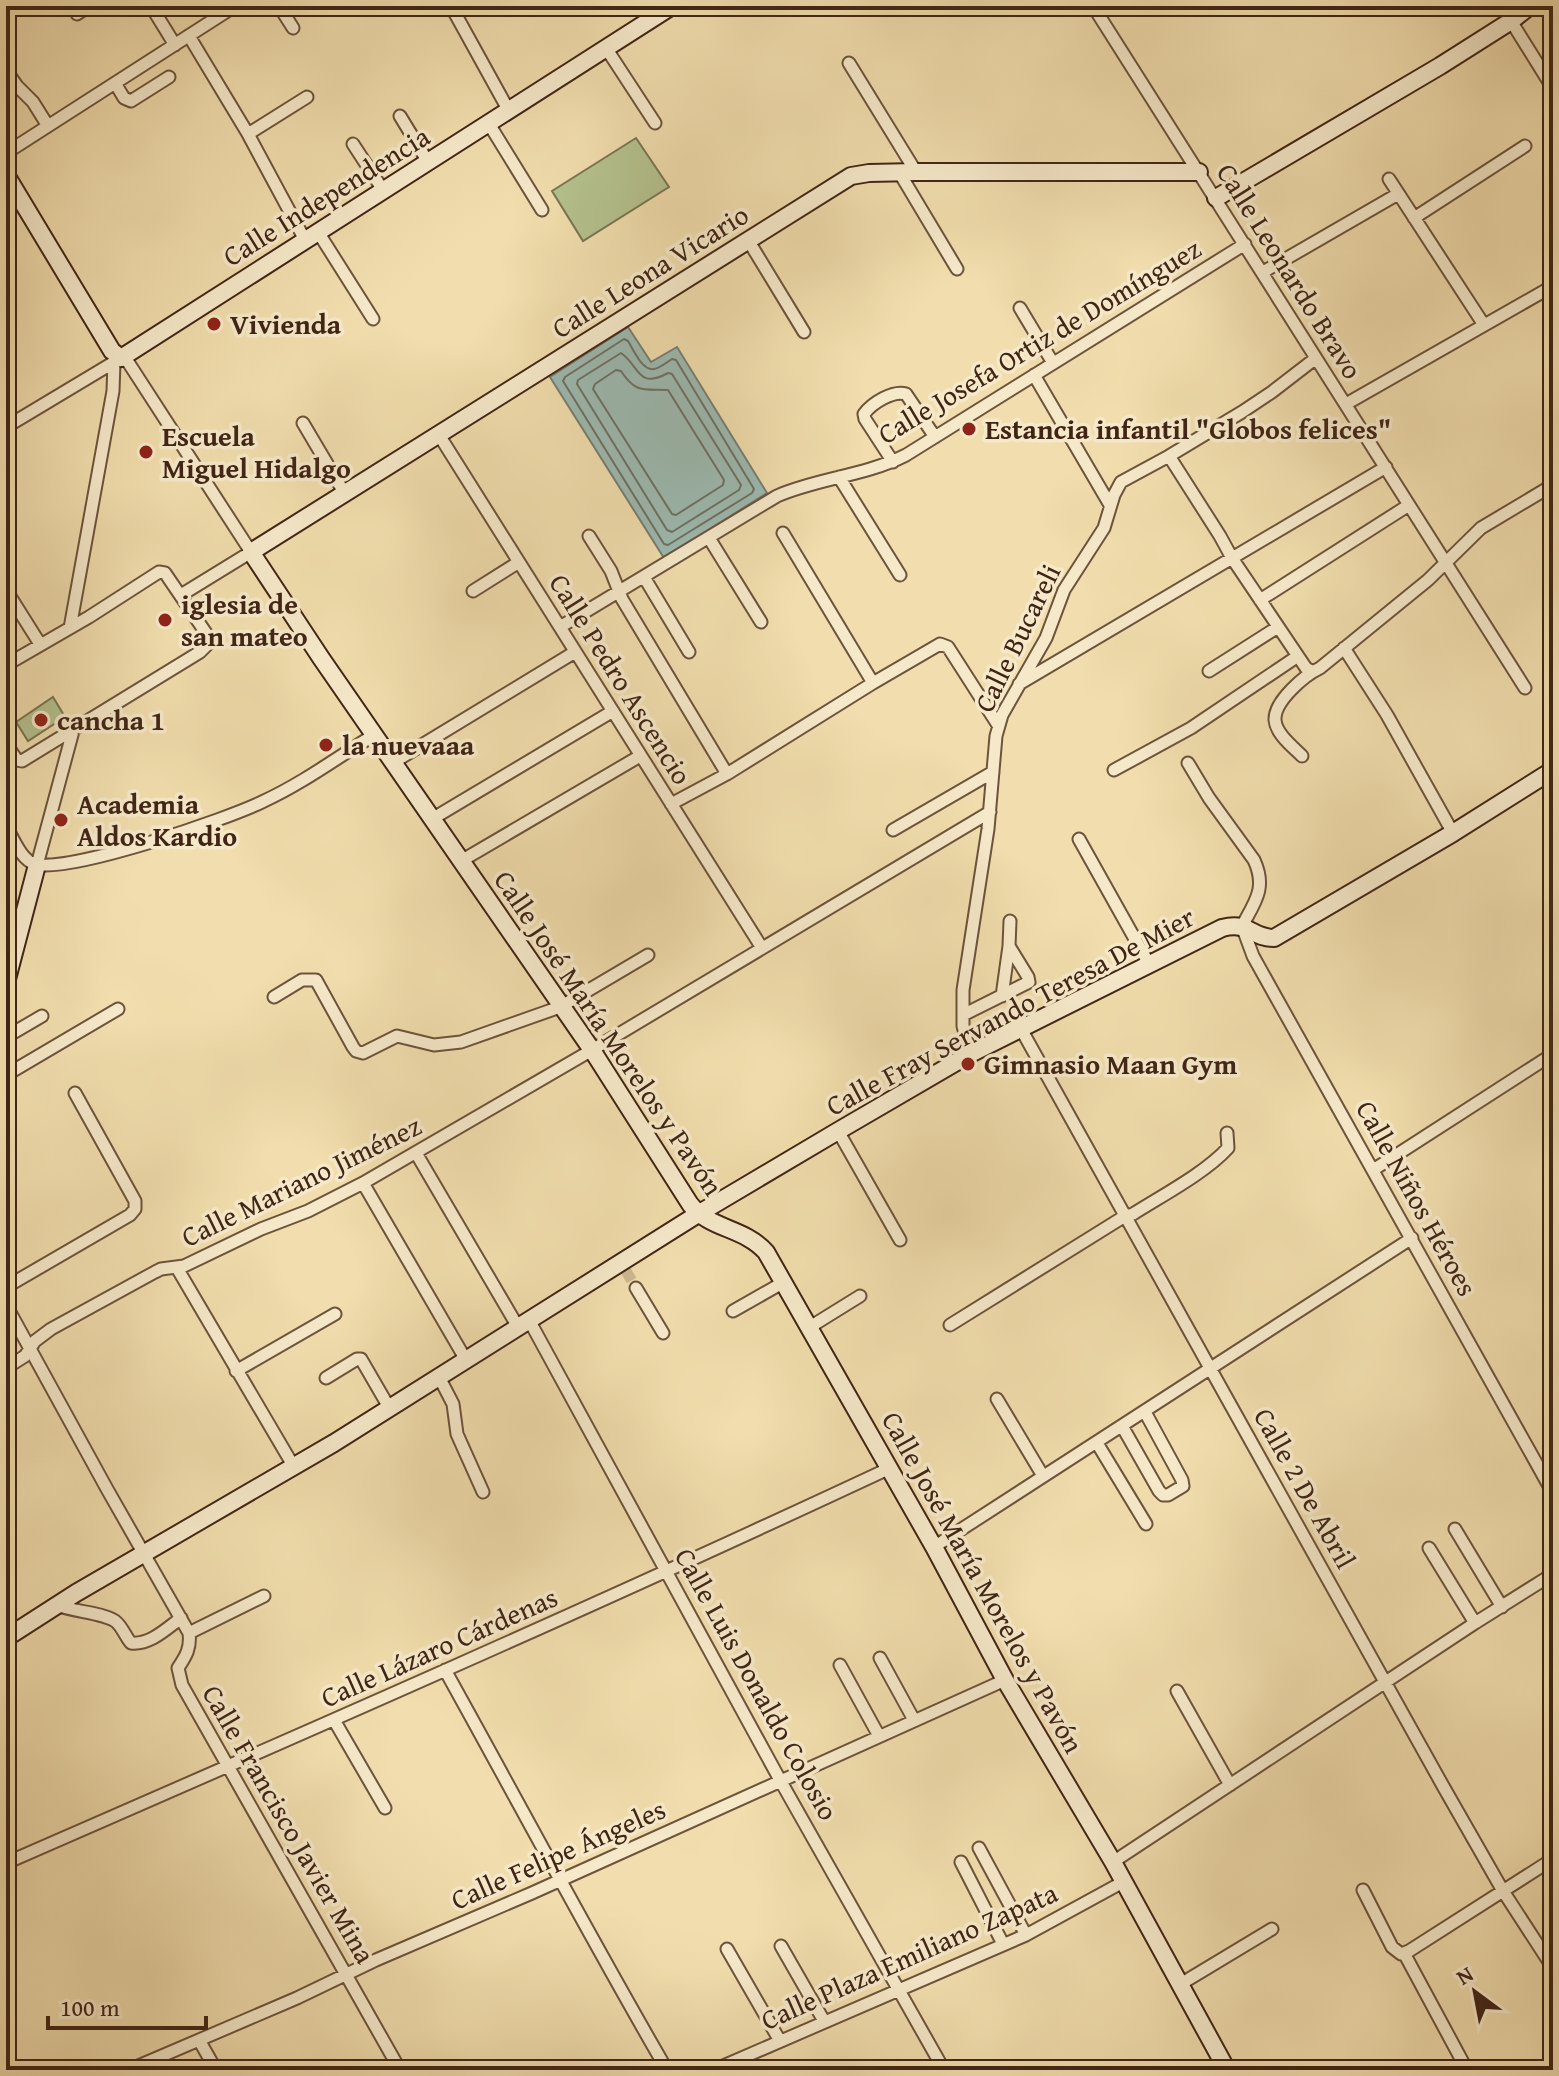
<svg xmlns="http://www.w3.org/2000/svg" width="1559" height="2076" viewBox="0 0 1559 2076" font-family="'Gentium Book Plus',serif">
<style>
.green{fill:#b4c28e;stroke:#7a7452;stroke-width:2}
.water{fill:#9cbab1;stroke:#777e73;stroke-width:2}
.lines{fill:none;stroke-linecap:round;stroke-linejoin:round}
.shore{stroke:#6e7064;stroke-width:2}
.street-tunnel{stroke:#ceb88f;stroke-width:11;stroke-dasharray:11 5.5;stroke-linecap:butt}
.street-casing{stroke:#6c533c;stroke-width:15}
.secondary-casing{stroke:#402516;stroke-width:20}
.street{stroke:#f6e9ca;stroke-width:11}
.secondary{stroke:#f6e9ca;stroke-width:16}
.poi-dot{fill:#8f2418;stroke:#f6e9ca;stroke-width:3}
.labels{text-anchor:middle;stroke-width:7;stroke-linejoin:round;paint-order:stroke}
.street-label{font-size:28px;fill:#402516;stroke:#f6e9ca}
.poi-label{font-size:28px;font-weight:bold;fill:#402516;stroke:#f6e9ca;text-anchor:start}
</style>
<rect width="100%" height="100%" fill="#f1ddad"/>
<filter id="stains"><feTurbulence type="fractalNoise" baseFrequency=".0025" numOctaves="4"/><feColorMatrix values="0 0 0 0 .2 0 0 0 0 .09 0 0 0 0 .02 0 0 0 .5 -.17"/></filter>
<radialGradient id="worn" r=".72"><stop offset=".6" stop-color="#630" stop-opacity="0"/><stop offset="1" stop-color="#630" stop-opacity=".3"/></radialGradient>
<path class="green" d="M 636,138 L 669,187 L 583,241 L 552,191 Z
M 53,697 L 65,717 L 28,741 L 16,722 Z"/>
<path class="water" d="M 628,327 L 651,362 L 677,347 L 767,493 L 664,558 L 550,377 Z"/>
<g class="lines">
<path class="shore" d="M 624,339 L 628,341 C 633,349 642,371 654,369 C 660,368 667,362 672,359 L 676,360 L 754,489 L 752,493 L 668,545 L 664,544 L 563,381 L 565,377 Z
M 621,353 C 640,366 637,390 668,373 L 672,374 L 741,485 L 739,490 L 672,532 L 667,530 L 577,384 L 578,380 Z
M 616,370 L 621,371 C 636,394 644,389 668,390 L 724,480 L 723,485 L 676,515 L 672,514 L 593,389 L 595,384 Z"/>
<path class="street-tunnel" d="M 626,1271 L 636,1288"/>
<g class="street-casing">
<path id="street" d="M 151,6 L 175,45
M 279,6 L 293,28
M 451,6 L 509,111
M 1093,6 L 1525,688
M 77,14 L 89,6
M 1511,21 L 1549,82
M 189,36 L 248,134 L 305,240
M 606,48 L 655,123
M 849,63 L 916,172
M 6,70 L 17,86 L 33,102 L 48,126
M 115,83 L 124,98 L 131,101 L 169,77
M 400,116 L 428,162
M 489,124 L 542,210
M 248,134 L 307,97
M 353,144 L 383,190
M 6,153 L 235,6
M 899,172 L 957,269
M 1389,179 L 1484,325
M 1414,218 L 1525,146
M 318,232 L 373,319
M 748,240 L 804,332
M 1263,272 L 1398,194
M 1020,308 L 1053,363
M 1034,375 L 1110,505
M 1346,404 L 1553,286
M 303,423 L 345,494
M 6,427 L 121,358 L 128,362 L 251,552 L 181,595
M 439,435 L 762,948
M 1169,456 L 1220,536 L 1232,558 L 1306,668 L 1311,671
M 893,462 L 865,419 L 864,414 C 872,403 893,390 906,394 L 935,437
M 839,477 L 900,575
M 783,533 L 873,683
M 589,536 L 611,571 L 622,599 L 727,774
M 709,538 L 761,622
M 644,577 L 689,652
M 6,590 L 40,644
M 473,591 L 519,562
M 1260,600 L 1409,505
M 560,627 L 777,496 C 818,478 865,476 906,455 L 1245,244
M 70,628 L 113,391 L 114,362
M 1344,648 L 1387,715 L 1453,833
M 6,665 L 89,617 L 159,572 L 165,573 L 208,636 L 208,644 L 200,652 L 22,761 L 17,760 L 6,744
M 1209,671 L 1278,627
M 1019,684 L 1386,467
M 1302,756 C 1293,747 1276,734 1275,720 C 1274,701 1305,675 1320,668 L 1428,580 L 1481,528 L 1553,485
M 394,762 L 575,652
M 1188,763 L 1209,798 L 1254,860 C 1267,888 1255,902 1242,926 L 1253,956 L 1553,1493
M 1114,770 L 1191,728 L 1298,656
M 671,804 L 727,774 L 873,683 L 940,644 L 948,647 L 998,725
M 432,819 L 613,711
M 6,826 C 13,838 21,860 35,864 C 70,873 228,819 264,801 C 303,783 338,757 374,735
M 893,830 L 993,772
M 1079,839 L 1149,964
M 461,861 L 640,756
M 37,865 L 73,731
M 1002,996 L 1009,946 L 1010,921
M 274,997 L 302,980 L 316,980 L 353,1047 L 356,1051 L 363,1053 L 397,1036 L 434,1045 L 461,1042 L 560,1007 L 648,955
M 963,1015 L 1029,982 L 1028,977 L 1009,946
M 1021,1029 L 1443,1786 L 1503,1891 L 1553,1968
M 6,1037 L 42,1016
M 970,1054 L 963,1026 L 963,990 L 988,829 L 996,736 L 1002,715 L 1046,638 L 1064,590 L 1104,528 L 1114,495 L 1121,482 L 1169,456 L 1242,412 L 1272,392 L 1316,358
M 6,1075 L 118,1009
M 838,1131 L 900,1240
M 416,1153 L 518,1327
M 1373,1170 L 1553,1054
M 363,1183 L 466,1360
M 177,1268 L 294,1467
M 6,1287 L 130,1215 L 135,1209 L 135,1201 L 75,1093
M 636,1288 L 663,1333
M 6,1305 L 107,1489 L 189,1633 C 191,1648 186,1656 178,1668 L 182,1685 L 400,2070
M 733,1311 L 784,1282
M 529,1320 L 780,1780 L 944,2070
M 950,1325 L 1125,1216 L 1133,1214 C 1163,1195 1205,1173 1228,1148 L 1227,1133
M 810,1327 L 860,1296
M 6,1368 L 25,1356 L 35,1341 L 51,1329 L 155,1272 L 161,1269 L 184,1266 L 261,1229 L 308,1211 L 363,1183 L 592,1050 L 990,812
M 236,1371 L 335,1314
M 439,1377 L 453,1404 L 457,1434 L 483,1492
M 326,1378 L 357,1359 L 361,1359 L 390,1409
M 997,1399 L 1043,1476
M 1122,1426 L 1159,1491 L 1163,1495 L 1168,1495 L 1183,1486 L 1182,1480 L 1145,1412
M 1097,1443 L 1146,1524
M 1455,1529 L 1502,1607
M 934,1547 L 1412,1238
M 1429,1548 L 1475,1623
M 57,1605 C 74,1612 101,1612 115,1621 C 122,1626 125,1636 131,1643 C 150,1645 166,1629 181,1618
M 189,1633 L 264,1596
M 880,1658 L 914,1720
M 840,1665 L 879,1736
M 445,1670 C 519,1803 590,1938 667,2070
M 1177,1691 L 1230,1785
M 334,1720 L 385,1808
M 979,1848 L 1026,1935
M 961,1862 L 1003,1944
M 1113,1862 L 1475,1623 L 1553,1574
M 6,1863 C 302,1734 597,1605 890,1468
M 1363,1890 L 1392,1947 L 1401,1954 L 1409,1951 L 1553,1859
M 781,1946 L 824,2021
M 727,1949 L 780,2041
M 1404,1953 L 1467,2070
M 1179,1985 L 1272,1929
M 199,2040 L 216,2070
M 129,2070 L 297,1998 L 376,1960 L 532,1893 L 1005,1680
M 714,2070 L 1026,1935 L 1123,1882"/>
</g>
<g class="secondary-casing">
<path id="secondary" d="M 1199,172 L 916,172 L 869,173 L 851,176 L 251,552 L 321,658 L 592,1050 L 690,1204 C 710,1230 744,1227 766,1252 L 934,1547 L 1005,1680 L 1113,1862 L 1227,2070
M 6,175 L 112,351 L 121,358 L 672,6
M 1216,198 L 1440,66 L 1511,21 L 1530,6
M 6,983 L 37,865
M 6,1638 L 76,1593 L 334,1443 L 698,1214 L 838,1131 L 970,1054 L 1222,928 C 1250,921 1251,938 1274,938 L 1453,833 L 1553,770"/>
</g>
<use href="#street" class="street"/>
<use href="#secondary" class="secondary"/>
</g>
<g class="poi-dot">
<circle cx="214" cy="324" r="8"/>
<circle cx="969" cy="429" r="8"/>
<circle cx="146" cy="452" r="8"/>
<circle cx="165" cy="620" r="8"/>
<circle cx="41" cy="720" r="8"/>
<circle cx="326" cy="745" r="8"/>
<circle cx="61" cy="820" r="8"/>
<circle cx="968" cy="1064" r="8"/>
</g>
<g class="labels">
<g class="street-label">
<text transform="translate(326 196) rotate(-32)" y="10">Calle Independencia</text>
<text transform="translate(650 271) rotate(-32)" y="10">Calle Leona Vicario</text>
<text transform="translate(1290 271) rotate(58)" y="10">Calle Leonardo Bravo</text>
<text transform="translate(1039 341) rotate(-31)" y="10">Calle Josefa Ortiz de Domínguez</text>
<text transform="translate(1017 638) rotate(-64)" y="10">Calle Bucareli</text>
<text transform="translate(621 679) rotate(58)" y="10">Calle Pedro Ascencio</text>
<text transform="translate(1010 1011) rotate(-28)" y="10">Calle Fray Servando Teresa De Mier</text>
<text transform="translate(609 1033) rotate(56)" y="10">Calle José María Morelos y Pavón</text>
<text transform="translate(301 1181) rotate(-26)" y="10">Calle Mariano Jiménez</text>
<text transform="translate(1417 1198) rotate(61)" y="10">Calle Niños Héroes</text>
<text transform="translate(1305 1488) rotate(61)" y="10">Calle 2 De Abril</text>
<text transform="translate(983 1582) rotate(61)" y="10">Calle José María Morelos y Pavón</text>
<text transform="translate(439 1647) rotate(-24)" y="10">Calle Lázaro Cárdenas</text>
<text transform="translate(757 1684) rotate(61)" y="10">Calle Luis Donaldo Colosio</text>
<text transform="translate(289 1824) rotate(60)" y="10">Calle Francisco Javier Mina</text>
<text transform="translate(558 1854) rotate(-24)" y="10">Calle Felipe Ángeles</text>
<text transform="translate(909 1956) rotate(-24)" y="10">Calle Plaza Emiliano Zapata</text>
</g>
<g class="poi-label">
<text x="230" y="334">Vivienda</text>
<text x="985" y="439">Estancia infantil "Globos felices"</text>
<text x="162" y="446">Escuela<tspan x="162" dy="32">Miguel Hidalgo</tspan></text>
<text x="181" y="614">iglesia de<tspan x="181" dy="32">san mateo</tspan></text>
<text x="57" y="730">cancha 1</text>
<text x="342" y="755">la nuevaaa</text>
<text x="77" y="814">Academia<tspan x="77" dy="32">Aldos Kardio</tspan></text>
<text x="984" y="1074">Gimnasio Maan Gym</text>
</g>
</g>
<rect width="1559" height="2076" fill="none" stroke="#f1ddad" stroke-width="32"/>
<rect x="8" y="8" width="1543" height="2060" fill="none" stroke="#402516" stroke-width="4"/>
<rect x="16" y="16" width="1527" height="2044" fill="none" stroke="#402516" stroke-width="2"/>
<g transform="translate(1475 1992) rotate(328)" stroke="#f6e9ca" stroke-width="6" paint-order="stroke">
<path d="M0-6L14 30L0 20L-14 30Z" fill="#402516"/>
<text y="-12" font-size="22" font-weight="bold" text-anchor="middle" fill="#402516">N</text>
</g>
<path d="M48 2016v12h158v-12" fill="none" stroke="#402516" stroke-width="4"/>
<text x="60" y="2016" font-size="24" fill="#402516" stroke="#f6e9ca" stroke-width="6" paint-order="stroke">100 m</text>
<rect width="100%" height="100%" filter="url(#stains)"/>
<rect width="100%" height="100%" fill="url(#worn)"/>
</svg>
